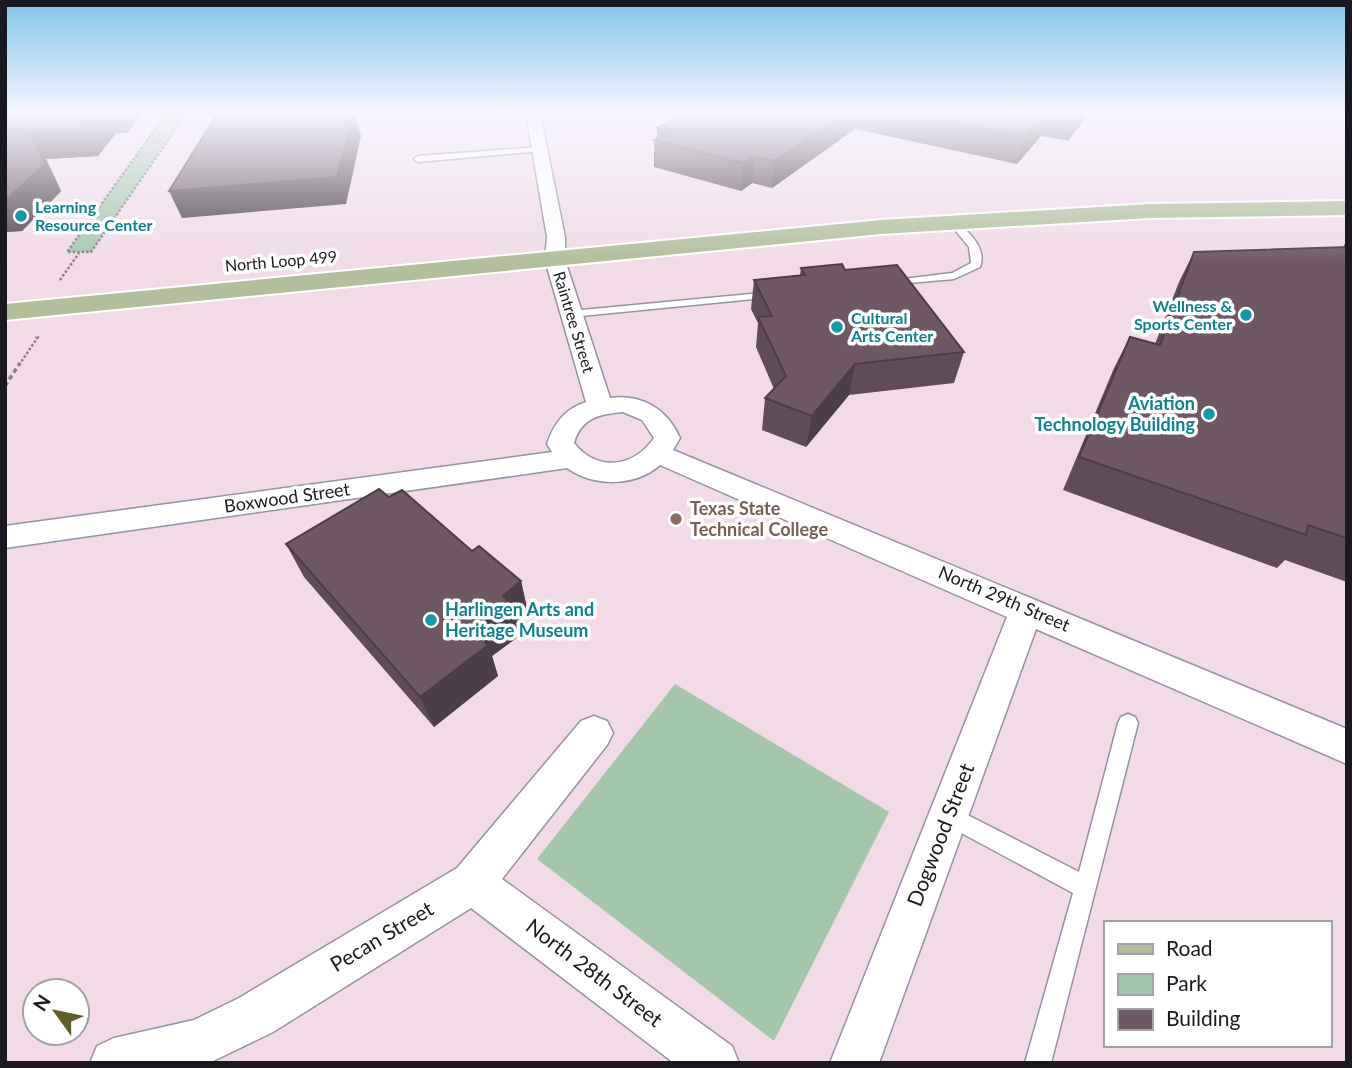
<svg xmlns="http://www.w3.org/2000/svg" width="1352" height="1068" viewBox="0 0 1352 1068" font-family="Lato,sans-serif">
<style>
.education{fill:#f2dbe6;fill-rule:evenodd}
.green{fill:#a4c7ab}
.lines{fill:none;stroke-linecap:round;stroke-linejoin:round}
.lane-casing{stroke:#9591a8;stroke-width:3}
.street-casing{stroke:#9591a8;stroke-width:3}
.primary-casing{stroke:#fff;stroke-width:4}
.path-far1{stroke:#817f8d;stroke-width:2.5;stroke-dasharray:2.5 2;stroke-linecap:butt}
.path{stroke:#817f8d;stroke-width:3.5;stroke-dasharray:4.5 3.5;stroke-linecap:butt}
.lane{fill:#fff;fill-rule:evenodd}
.street{fill:#fff;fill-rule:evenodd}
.primary{fill:#b1bf9a;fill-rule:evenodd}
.wall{fill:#5e4c56}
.shaded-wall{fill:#4c3e46}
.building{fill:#6d5864;stroke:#4c3e46;stroke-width:2}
.culture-dot{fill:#0f9aa8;stroke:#fff;stroke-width:2.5}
.education-dot{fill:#8d6e63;stroke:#fff;stroke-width:2.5}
.labels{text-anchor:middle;stroke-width:7;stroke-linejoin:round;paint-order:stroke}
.far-culture-label{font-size:16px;font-weight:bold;fill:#0d838f;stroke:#fff;text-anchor:start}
.far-street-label{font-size:16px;fill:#1a1921;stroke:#fff}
.culture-label{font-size:18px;font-weight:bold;fill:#0d838f;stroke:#fff;text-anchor:end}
.street-label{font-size:18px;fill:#1a1921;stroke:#fff}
.education-label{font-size:18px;font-weight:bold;fill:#785e54;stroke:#fff;text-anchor:start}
.near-street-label{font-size:21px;fill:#1a1921;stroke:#fff}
</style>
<rect width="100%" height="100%" fill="#ece9fd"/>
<path class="education" d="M 5,114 L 1347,114 L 1347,1063 L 5,1063 ZM 1105,923 L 1329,923 L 1329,1045 L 1105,1045 ZM 35,991 L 77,991 L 77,1033 L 35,1033 Z"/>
<path class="green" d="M 166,114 L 186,114 L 91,252 L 67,252 Z
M 675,684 L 889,812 L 774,1041 L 537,859 Z"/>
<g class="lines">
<g class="lane-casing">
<path id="lane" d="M 539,147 L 542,147 L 542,151 L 418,162 L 414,159 L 418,156 Z
M 951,221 L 957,221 C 970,234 987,248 980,267 L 954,279 L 887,285 L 887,281 L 952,273 L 971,263 L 969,247 L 951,225 Z
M 771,292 L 775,293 L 775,297 L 571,317 L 565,314 L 571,311 Z
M 1128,714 L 1135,717 L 1138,723 L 1051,1063 L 1025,1063 L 1073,893 L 941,822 L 937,815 L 941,808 L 948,805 L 1079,872 L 1118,723 L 1121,717 Z"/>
</g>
<g class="street-casing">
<path id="street" d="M 526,114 L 540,114 L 565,237 L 565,260 L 610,398 C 642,394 667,409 680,438 L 673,450 L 1347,729 L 1347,764 L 1036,629 L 879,1063 L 830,1063 L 1007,617 L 660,465 C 635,487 594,487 567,468 L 5,548 L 5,526 L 552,452 L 547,444 C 554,423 565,409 586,402 L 545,260 L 547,237 ZM 623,412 L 642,420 L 654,438 C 633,468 597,472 574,443 C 581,418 599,414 623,412 Z
M 594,716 L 607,721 L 613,733 L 607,745 L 502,879 L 732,1046 L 739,1063 L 674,1063 L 471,908 L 273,1032 L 209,1063 L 90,1063 L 97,1046 L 114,1038 L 194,1020 L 239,998 L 457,868 L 581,721 Z"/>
</g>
<g class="primary-casing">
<path id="primary" d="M 1347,201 L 1347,215 L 1150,218 L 881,234 L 5,320 L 5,304 L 881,220 L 1150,204 Z"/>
</g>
<path class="path-far1" d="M 166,114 L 67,252 L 91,252 L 186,114
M 60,280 L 79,253
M 19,365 L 38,337 L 35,337"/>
<path class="path" d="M 5,386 L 20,363"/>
<use href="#lane" class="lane"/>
<use href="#street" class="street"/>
<use href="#primary" class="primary"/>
</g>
<path class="wall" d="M 5,114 L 142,114 L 127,133 L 116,133 L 98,156 L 46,159 L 61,191 L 22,231 L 5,232 Z
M 682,114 L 1089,114 L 1068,141 L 1041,136 L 1017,164 L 855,129 L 772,188 L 752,183 L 741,191 L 654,167 L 654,140 L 657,139 L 657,128 Z
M 1346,242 L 1347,242 L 1347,582 L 1285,560 L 1277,568 L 1063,490 L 1114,368 L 1130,337 L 1155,344 L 1179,282 L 1194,252 L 1343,247 Z
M 801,268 L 845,270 L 964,352 L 954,383 L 849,395 L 806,447 L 762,430 L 765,398 L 774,389 L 756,347 L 758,323 L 751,309 L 754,280 L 800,275 Z
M 389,497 L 472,551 L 521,581 L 528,613 L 516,623 L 519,636 L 492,656 L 498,676 L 434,727 L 304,577 L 286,544 Z"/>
<path class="shaded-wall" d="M 98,114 L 107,114 L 116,133 L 98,156 L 46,159 L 61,191 L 22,231 L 5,232 L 5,201 L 30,133 Z
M 118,114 L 142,114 L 127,133 Z
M 353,114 L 355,114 L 361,136 L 346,204 L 182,218 L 169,191 Z
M 844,114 L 857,114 L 855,129 L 772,188 L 774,161 Z
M 1046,114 L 1048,114 L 1041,136 L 1017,164 L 1026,137 Z
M 1078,114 L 1089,114 L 1068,141 L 1077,115 Z
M 754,156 L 752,183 L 741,191 L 743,163 Z
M 855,364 L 849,395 L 806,447 L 812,416 Z
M 521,581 L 528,613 L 516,623 L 519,636 L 492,656 L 498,676 L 434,727 L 420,697 L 503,596 Z"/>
<path class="building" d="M 5,114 L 98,114 L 84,130 L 30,133 L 45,164 L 5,201 Z
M 217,114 L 353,114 L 337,177 L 169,191 Z
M 682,114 L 844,114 L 774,161 L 754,156 L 743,163 L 654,140 L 671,131 L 657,128 Z
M 910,114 L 1046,114 L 1026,137 Z
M 1347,247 L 1347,538 L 1308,525 L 1306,535 L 1079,457 L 1130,337 L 1160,345 L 1194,252 Z
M 842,264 L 845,270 L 897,265 L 964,352 L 855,364 L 812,416 L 765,398 L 786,376 L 758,317 L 772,316 L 754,280 L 805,275 L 801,268 Z
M 379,489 L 389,497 L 402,490 L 472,551 L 479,546 L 521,581 L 503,596 L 511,604 L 474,630 L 488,645 L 420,697 L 286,544 Z"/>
<linearGradient id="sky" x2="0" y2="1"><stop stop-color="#81c6e8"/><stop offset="0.43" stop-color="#f6f5fe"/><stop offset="1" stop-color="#f6f5fe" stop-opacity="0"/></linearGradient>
<rect width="1352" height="264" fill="url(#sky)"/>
<g class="culture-dot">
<circle cx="21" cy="216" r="7"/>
<circle cx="1246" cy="315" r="7"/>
<circle cx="837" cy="327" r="7"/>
<circle cx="1209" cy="414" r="7"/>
<circle cx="431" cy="620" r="7"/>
</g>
<circle class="education-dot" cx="676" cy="519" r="7"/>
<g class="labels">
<g class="far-culture-label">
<text x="35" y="213">Learning<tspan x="35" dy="18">Resource Center</tspan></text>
<text x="1232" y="312" text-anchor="end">Wellness &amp;<tspan x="1232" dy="18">Sports Center</tspan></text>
<text x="851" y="324">Cultural<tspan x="851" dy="18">Arts Center</tspan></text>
</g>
<g class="far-street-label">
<text transform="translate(281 261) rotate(-5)" y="6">North Loop 499</text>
<text transform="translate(574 322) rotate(73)" y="6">Raintree Street</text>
</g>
<g class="culture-label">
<text x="1195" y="410">Aviation<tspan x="1195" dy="21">Technology Building</tspan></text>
<text x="445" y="616" text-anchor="start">Harlingen Arts and<tspan x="445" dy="21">Heritage Museum</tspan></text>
</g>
<g class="street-label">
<text transform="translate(287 498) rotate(-8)" y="6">Boxwood Street</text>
<text transform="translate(1004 599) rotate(23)" y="6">North 29th Street</text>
</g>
<g class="education-label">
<text x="690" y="515">Texas State<tspan x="690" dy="21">Technical College</tspan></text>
</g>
<g class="near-street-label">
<text transform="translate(941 835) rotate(-69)" y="7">Dogwood Street</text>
<text transform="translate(382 937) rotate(-31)" y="7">Pecan Street</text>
<text transform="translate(594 973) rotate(37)" y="7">North 28th Street</text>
</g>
</g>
<rect width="1352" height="1068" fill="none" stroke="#1a1921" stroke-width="14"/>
<rect x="1104" y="921" width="228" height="126" fill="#ffffff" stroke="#a3a3a6" stroke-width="2"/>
<rect x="1118" y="944" width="35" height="10" fill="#b1bf9a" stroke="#a3a3a6" stroke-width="2"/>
<text x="1166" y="956" font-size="21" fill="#1a1921">Road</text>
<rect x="1118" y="974" width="35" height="21" fill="#a4c7ab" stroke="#a3a3a6" stroke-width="2"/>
<text x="1166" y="991" font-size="21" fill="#1a1921">Park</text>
<rect x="1118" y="1009" width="35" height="21" fill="#6d5864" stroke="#a3a3a6" stroke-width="2"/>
<text x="1166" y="1026" font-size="21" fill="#1a1921">Building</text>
<g transform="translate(56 1012) rotate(303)"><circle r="33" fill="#ffffff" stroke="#a3a3a6" stroke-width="2"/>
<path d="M0-5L12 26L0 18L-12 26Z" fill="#605d2a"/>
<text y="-10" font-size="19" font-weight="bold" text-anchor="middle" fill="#1a1921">N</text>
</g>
</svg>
